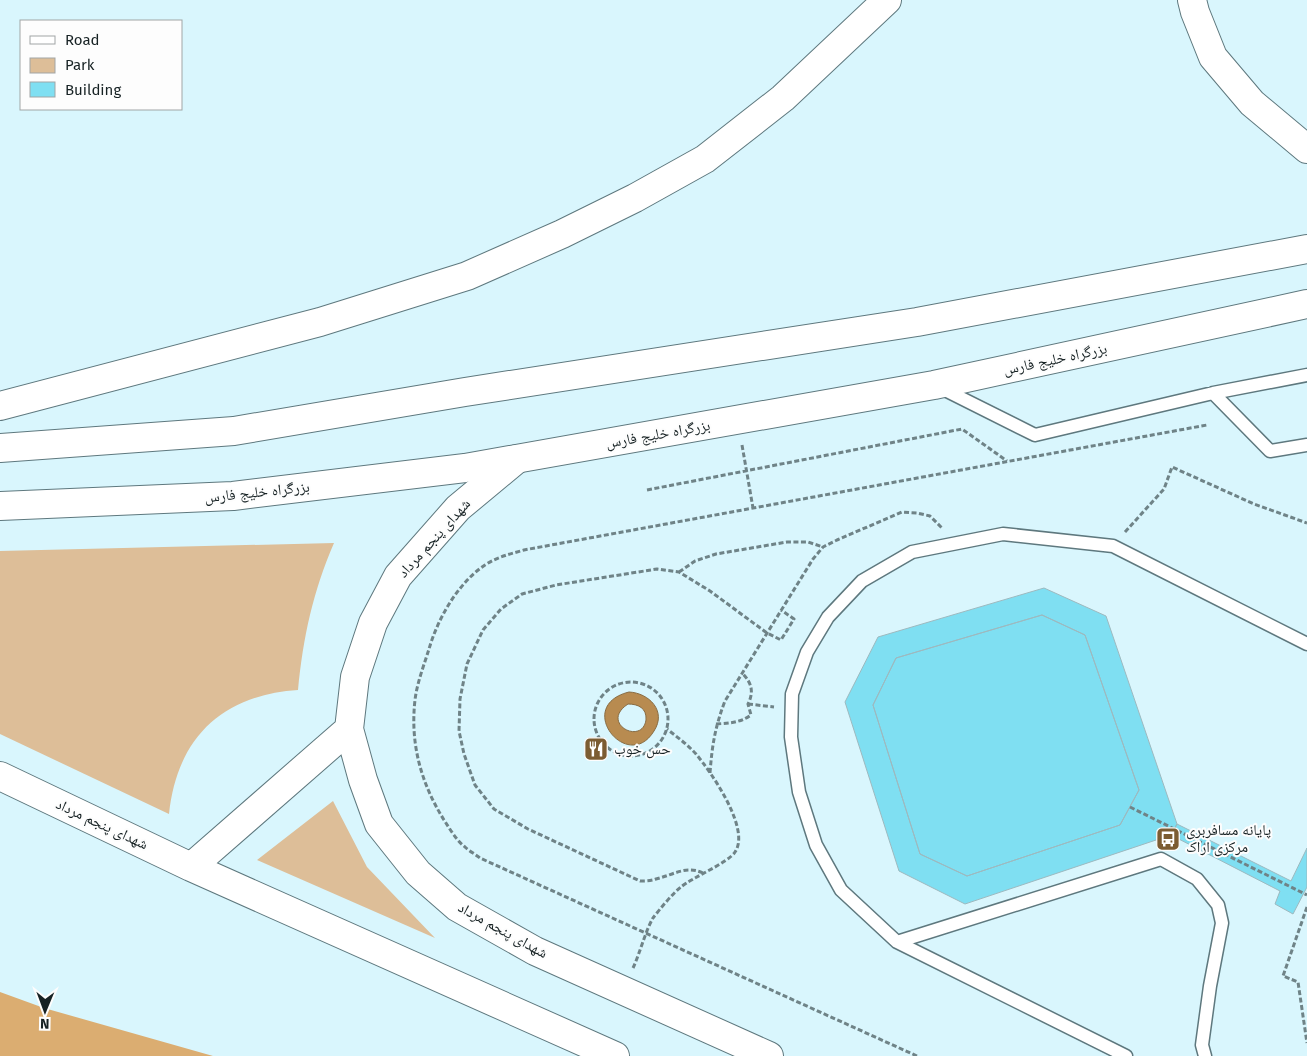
<svg xmlns="http://www.w3.org/2000/svg" width="1307" height="1056" viewBox="0 0 1307 1056" font-family="'Fira Sans','Noto Naskh Arabic',sans-serif">
<style>
.green{fill:#ddbe98}
.forest{fill:#dbad71}
.water{fill:#b88b50;stroke:#886c43;fill-rule:evenodd}
.building{fill:#7fdff2;stroke:#9db9bf;fill-rule:evenodd}
.lines{fill:none;stroke-linecap:round;stroke-linejoin:round}
.lane-casing{stroke:#5e787e;stroke-width:15}
.primary-casing{stroke:#5e787e;stroke-width:30}
.highway-casing{stroke:#5e787e;stroke-width:30}
.path{stroke:#6f8387;stroke-width:3;stroke-dasharray:5 2.5;stroke-linecap:butt}
.lane{stroke:#fff;stroke-width:12}
.primary{stroke:#fff;stroke-width:28}
.highway{stroke:#fff;stroke-width:28}
.labels{text-anchor:middle;stroke-width:4;stroke-linejoin:round;paint-order:stroke}
.street-label{font-size:15px;fill:#172224;stroke:#fdfdfd}
.poi-label{font-size:15px;fill:#172224;stroke:#fdfdfd;text-anchor:start}
</style>
<rect width="100%" height="100%" fill="#d9f6fd"/>
<path class="green" d="M 334,543 C 313,591 303,638 298,690 C 222,695 177,738 169,814 L 0,734 L 0,551 Z
M 333,801 L 367,867 L 435,938 L 257,860 Z"/>
<path class="forest" d="M 0,992 L 44,1008 L 213,1056 L 0,1056 Z"/>
<path class="water" d="M 629,692 C 649,693 667,711 654,731 C 628,774 573,706 629,692 ZM 628,704 C 638,704 647,708 646,720 C 642,746 599,723 628,704 Z"/>
<path class="building" d="M 1044,588 L 1106,616 L 1177,824 L 1171,835 L 965,904 L 899,871 L 845,702 L 878,637 ZM 1042,615 L 1085,635 L 1139,790 L 1120,825 L 967,876 L 920,854 L 873,705 L 896,658 Z
M 1042,615 L 1085,635 L 1139,790 L 1120,825 L 967,876 L 920,854 L 873,705 L 896,658 Z
M 1177,824 L 1291,881 L 1307,848 L 1307,887 L 1293,914 L 1275,904 L 1280,891 L 1171,835 Z"/>
<g class="lines">
<g class="lane-casing">
<path id="lane" d="M 939,387 L 1035,435 L 1213,393 L 1307,375
M 1213,393 L 1270,451 L 1307,445
M 897,942 L 1161,859 L 1197,879 L 1218,905 L 1222,923 L 1210,986 L 1202,1045 L 1205,1056
M 1126,1056 L 897,942 L 841,890 L 816,845 L 799,792 L 791,737 L 792,694 L 807,652 L 828,617 L 862,581 L 912,552 L 1003,534 L 1113,546 L 1307,644"/>
</g>
<g class="primary-casing">
<path id="primary" d="M 517,459 L 458,508 L 398,576 L 373,623 L 355,677 L 349,729 L 363,780 L 379,824 L 418,873 L 457,907 L 535,951 L 769,1056
M 0,776 L 191,867 L 615,1056
M 191,867 L 349,729"/>
</g>
<g class="highway-casing">
<path id="highway" d="M 1192,0 L 1195,12 L 1213,57 L 1252,103 L 1307,149
M 0,406 L 320,322 L 467,276 L 562,234 L 635,198 L 705,159 L 783,98 L 887,0
M 0,448 L 234,431 L 465,392 L 917,322 L 1307,249
M 0,506 L 233,496 L 465,468 L 934,385 L 1307,304"/>
</g>
<path class="path" d="M 742,445 L 753,508
M 647,490 L 962,429 L 1007,461
M 1125,532 L 1164,489 L 1172,467 L 1254,504 L 1307,523
M 679,572 L 695,561 L 716,554 L 787,542 L 808,542 L 823,547
M594 719a37 37 0 1 1 74 0a37 37 0 1 1-74 0Z
M 748,704 L 774,707
M 716,724 C 729,723 740,723 751,715 L 748,704 C 754,692 752,683 742,673
M 710,773 C 712,746 715,727 725,701 L 813,559 L 823,547 L 837,540 L 902,512 L 917,513 L 930,516 L 942,528
M 1130,807 L 1307,895
M 703,873 C 686,865 673,875 656,879 C 651,881 645,881 640,881 L 528,829 L 494,809 L 475,785 L 464,754 L 459,731 L 460,699 L 467,664 L 483,630 L 501,609 L 522,594 L 556,585 L 657,569 L 679,572 L 710,591 L 767,633 L 781,640 L 794,619 L 781,610
M 1307,907 L 1283,976 L 1298,982 L 1307,1043
M 633,968 C 640,953 645,932 653,918 C 659,910 673,893 681,887 C 693,877 728,863 735,852 C 751,829 711,772 696,754 C 687,744 677,737 667,729
M 917,1056 L 480,858 C 475,854 469,851 465,847 C 456,840 450,829 444,820 C 421,783 410,744 415,700 C 417,683 424,665 429,649 C 438,618 458,583 485,565 C 497,557 510,554 524,550 L 1207,425"/>
<use href="#lane" class="lane"/>
<use href="#primary" class="primary"/>
<use href="#highway" class="highway"/>
</g>
<defs>
<g id="restaurant-square" transform="scale(1.25)"><rect x="-9" y="-9" width="18" height="18" rx="4" fill="#7c5c32" stroke="#fdfdfd"/><path d="M-5-6h1v4h1v-4h1v4h1v-4h1v5L-1.5 .5V6h-2V.5L-5-1ZM5-6V6H3V1.5H1.5Q1.5-4 5-6Z" fill="#fff"/></g>
<g id="bus-square" transform="scale(1.25)"><rect x="-9" y="-9" width="18" height="18" rx="4" fill="#7c5c32" stroke="#fdfdfd"/><path d="M-5-6H5V4H4V6H2V4H-2V6H-4V4H-5ZM-3.5-4V0h7V-4ZM-3.5 1.2v1.5H-2V1.2ZM2 1.2v1.5H3.5V1.2Z" fill="#fff"/></g>
</defs>
<g fill-rule="evenodd">
<use href="#restaurant-square" x="596" y="749"/>
<use href="#bus-square" x="1168" y="839"/>
</g>
<g class="labels">
<g class="street-label">
<text transform="translate(1055 359) rotate(-12)" y="5">بزرگراه خلیج فارس</text>
<text transform="translate(658 434) rotate(-10)" y="5">بزرگراه خلیج فارس</text>
<text transform="translate(257 492) rotate(-6)" y="5">بزرگراه خلیج فارس</text>
<text transform="translate(434 538) rotate(-48)" y="5">شهدای پنجم مرداد</text>
<text transform="translate(102 824) rotate(25)" y="5">شهدای پنجم مرداد</text>
<text transform="translate(503 930) rotate(29)" y="5">شهدای پنجم مرداد</text>
</g>
<g class="poi-label">
<text x="614" y="754">حس خوب</text>
<text x="1186" y="835">پایانه مسافربری<tspan x="1186" dy="17">مرکزی اراک</tspan></text>
</g>
</g>
<rect x="20" y="20" width="162" height="90" fill="#fdfdfd" stroke="#a1a5a6"/>
<rect x="30" y="36" width="25" height="8" fill="#ffffff" stroke="#a1a5a6"/>
<text x="65" y="45" font-size="15" fill="#172224">Road</text>
<rect x="30" y="58" width="25" height="15" fill="#ddbe98" stroke="#a1a5a6"/>
<text x="65" y="70" font-size="15" fill="#172224">Park</text>
<rect x="30" y="82" width="25" height="15" fill="#7fdff2" stroke="#a1a5a6"/>
<text x="65" y="95" font-size="15" fill="#172224">Building</text>
<g transform="translate(45 1011) rotate(181)" stroke="#fdfdfd" stroke-width="4" paint-order="stroke">
<path d="M0-4L9 19L0 12L-9 19Z" fill="#172224"/>
<text y="-8" font-size="14" font-weight="bold" text-anchor="middle" fill="#172224">N</text>
</g>
</svg>
